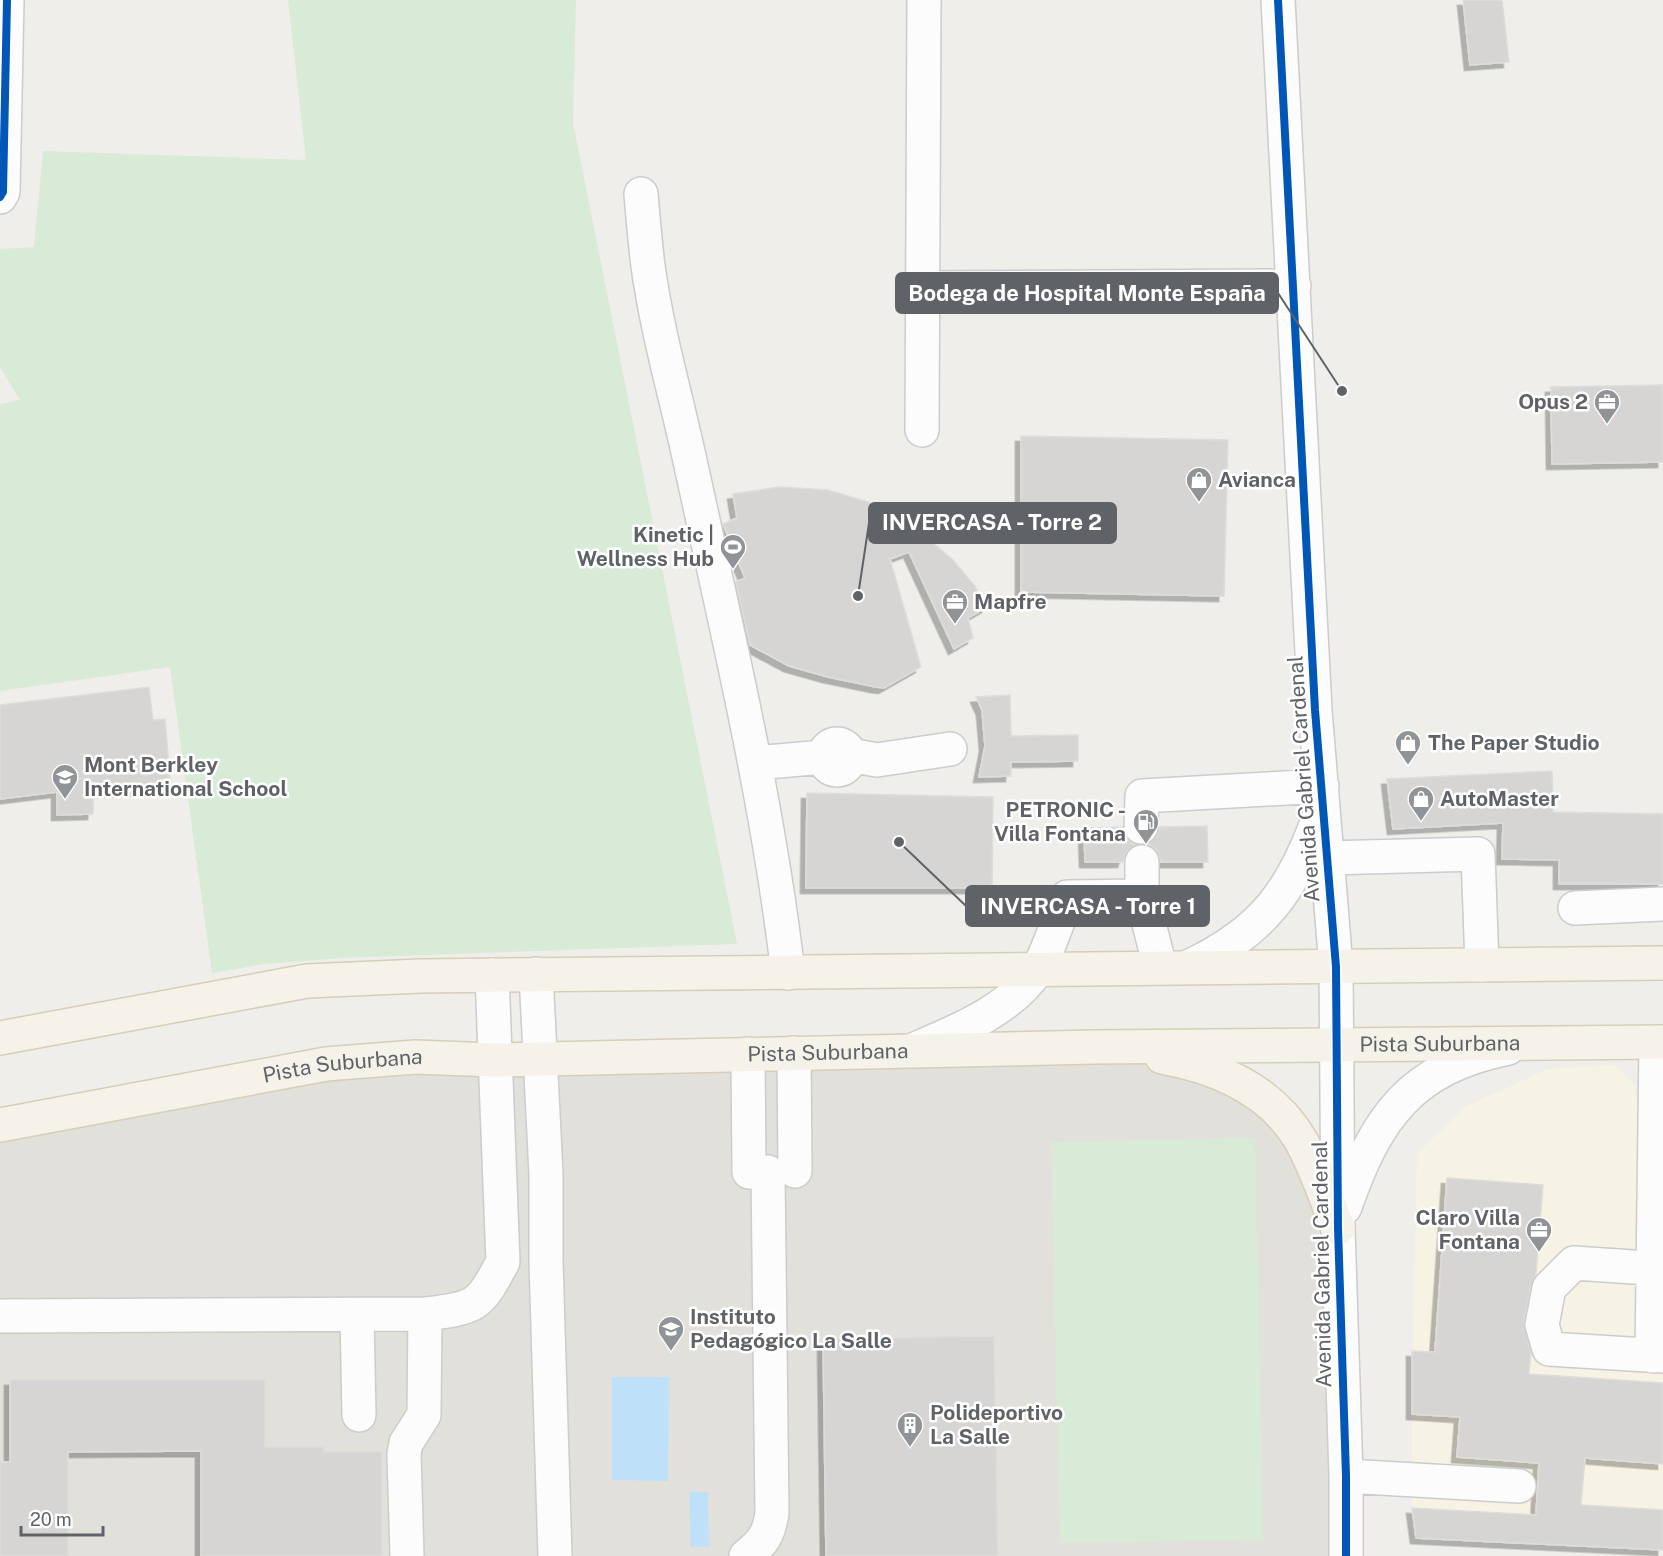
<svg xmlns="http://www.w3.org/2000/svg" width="1663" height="1556" viewBox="0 0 1663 1556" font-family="'Public Sans',sans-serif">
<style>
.commercial{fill:#f7f3e4}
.education{fill:#e2e0da}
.green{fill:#d8ebd6}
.water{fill:#bfe0f9}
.building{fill:#d6d5d3;stroke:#deddd9;stroke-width:1.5;filter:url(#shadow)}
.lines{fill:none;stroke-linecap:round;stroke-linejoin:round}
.minor-casing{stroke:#cbcccc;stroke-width:36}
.major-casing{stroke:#d7ceb8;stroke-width:36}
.minor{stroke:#fdfcfc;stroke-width:33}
.major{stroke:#f4f2e9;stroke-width:33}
.cycleway-casing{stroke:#fff;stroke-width:11}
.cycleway{stroke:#0057b8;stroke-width:8}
.labels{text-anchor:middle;stroke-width:5;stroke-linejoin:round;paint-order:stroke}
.poi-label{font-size:21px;font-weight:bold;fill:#5f6368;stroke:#fff;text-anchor:start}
.street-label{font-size:21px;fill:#5f6368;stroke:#fff}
.leader{fill:none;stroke:#5f6368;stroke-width:2}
.callout-dot{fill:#5f6368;stroke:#fff;stroke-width:2}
.callout{fill:#5f6368;stroke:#5f6368;stroke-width:2}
.callout-label{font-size:22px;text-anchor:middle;font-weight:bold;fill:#fff}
</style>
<defs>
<filter id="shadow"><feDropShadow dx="-5.5" dy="5.5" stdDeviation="0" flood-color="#0004"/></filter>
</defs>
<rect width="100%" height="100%" fill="#efeeea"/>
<path class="commercial" d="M 1614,1065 L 1636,1085 L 1635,1097 L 1663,1096 L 1663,1550 L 1416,1538 L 1412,1508 L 1412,1414 L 1417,1154 L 1465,1107 L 1548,1069 Z"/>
<path class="education" d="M 1095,1047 L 1259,1094 L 1338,1228 L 1346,1556 L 0,1556 L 0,1125 L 326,1064 Z"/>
<path class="green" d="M 288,0 L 576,0 L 573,123 L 737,944 L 342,958 L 264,964 L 212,973 L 170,667 L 0,691 L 0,404 L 20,400 L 0,367 L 0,249 L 34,247 L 43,151 L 306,160 Z
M 1255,1138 L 1263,1539 L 1060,1543 L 1051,1142 Z"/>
<path class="water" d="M 612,1377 L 669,1377 L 668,1481 L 612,1480 Z
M 689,1492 L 708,1492 L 709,1547 L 691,1547 Z"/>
<path class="building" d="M 1463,0 L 1502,0 L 1509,62 L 1470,65 Z
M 1663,385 L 1663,462 L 1552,464 L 1551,387 Z
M 1021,436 L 1228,440 L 1224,596 L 1021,592 Z
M 779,487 L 828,490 L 875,504 L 891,513 L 885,502 L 953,560 L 974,585 L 987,607 L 968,618 L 973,638 L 954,649 L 909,552 L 890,559 L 921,667 L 884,688 L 876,687 L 828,677 L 789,666 L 750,645 L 736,582 L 745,578 L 723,524 L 737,518 L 733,494 Z
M 149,687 L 153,720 L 165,719 L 171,790 L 94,792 L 93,814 L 57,815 L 57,792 L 0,799 L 0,705 Z
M 1010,695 L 1011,736 L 1078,735 L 1078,761 L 1011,762 L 1011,776 L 979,777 L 985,746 L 982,710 L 976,697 Z
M 1552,771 L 1553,812 L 1663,814 L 1663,884 L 1559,884 L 1559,860 L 1502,859 L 1503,823 L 1393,829 L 1387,779 Z
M 807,793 L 993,797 L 992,888 L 806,888 Z
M 1207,826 L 1208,862 L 1161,862 L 1158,852 L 1152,846 L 1147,844 L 1157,837 L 1160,827 Z
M 1122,827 L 1125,836 L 1131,843 L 1137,845 L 1126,852 L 1123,862 L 1085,862 L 1084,828 Z
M 1447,1178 L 1543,1185 L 1536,1274 L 1531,1285 L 1524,1322 L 1531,1353 L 1529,1374 L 1663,1383 L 1663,1464 L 1585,1458 L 1581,1505 L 1663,1510 L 1663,1550 L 1416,1538 L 1412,1508 L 1536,1515 L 1539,1463 L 1457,1457 L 1460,1417 L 1412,1414 L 1412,1351 L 1435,1352 Z
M 994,1336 L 998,1556 L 826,1556 L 823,1339 Z
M 10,1380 L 265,1380 L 265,1447 L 324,1447 L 324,1452 L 382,1452 L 382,1556 L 201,1556 L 201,1451 L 68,1452 L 68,1556 L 0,1556 L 0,1462 L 10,1462 Z"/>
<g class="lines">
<g class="minor-casing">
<path id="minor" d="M 1278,0 L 1315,710 L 1336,967 L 1338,1228 L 1346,1476 L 1346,1556
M 641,194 C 643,218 645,242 648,266 C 657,332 676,396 690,461 C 727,631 768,801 788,973
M 0,197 L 3,192 L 7,0
M 922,288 L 1294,286
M 922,430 L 924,0
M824 757a13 13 0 1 1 26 0a13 13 0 1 1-26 0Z
M 850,755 L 877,760 L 950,749
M 755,763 L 824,757
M 1141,827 L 1142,796 L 1322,786
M 1328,858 L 1478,854 L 1482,965
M 1142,862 L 1142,896 L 1160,967
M 1575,908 L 1663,904
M 1190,966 C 1264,931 1293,890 1320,814
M 536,974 L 546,1174 L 546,1262 L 555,1556
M 913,1050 C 955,1032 1011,1010 1037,970 C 1048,953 1059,917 1067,897 L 1142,896
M 794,1053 L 795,1171
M 748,1054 L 749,1172
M 1345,1207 C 1376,1117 1411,1068 1508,1048
M 1663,1269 L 1574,1263 L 1549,1288 L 1542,1325 L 1549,1349 L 1663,1356
M 357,1315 L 359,1415
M 0,1316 L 425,1314 C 440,1312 458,1311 472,1304 C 486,1297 495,1275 503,1262 L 492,975
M 1652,1356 L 1656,1043
M 1346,1476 L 1519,1486
M 407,1556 L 404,1454 L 406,1443 L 424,1415 L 425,1314
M 746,1556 C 763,1543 769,1534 772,1513 L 768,1172"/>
</g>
<g class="major-casing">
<g id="major">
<path d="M 0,1038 L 307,981 L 420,976 L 1663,963"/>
<path d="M 1162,1057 C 1217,1067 1271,1090 1300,1139 C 1316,1167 1326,1199 1338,1228"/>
<path id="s1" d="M 0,1125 L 326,1064 L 415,1057 L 495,1060 L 1095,1047 L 1663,1042"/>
</g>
</g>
<use href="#minor" class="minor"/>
<use href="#major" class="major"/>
<g class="cycleway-casing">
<path id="cycleway" d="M 1278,0 L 1315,710 L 1336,967 L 1338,1228 L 1346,1476 L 1346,1556
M 0,197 L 3,192 L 7,0"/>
</g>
<use href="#cycleway" class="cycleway"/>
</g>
<defs>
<g id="office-pin" transform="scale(1.35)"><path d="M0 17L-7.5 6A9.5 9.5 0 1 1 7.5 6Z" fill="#919496" stroke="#fff"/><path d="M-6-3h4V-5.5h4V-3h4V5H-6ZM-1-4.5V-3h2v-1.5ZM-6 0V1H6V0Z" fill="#fff"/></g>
<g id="shop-pin" transform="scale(1.35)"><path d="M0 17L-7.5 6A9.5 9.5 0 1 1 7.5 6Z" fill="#919496" stroke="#fff"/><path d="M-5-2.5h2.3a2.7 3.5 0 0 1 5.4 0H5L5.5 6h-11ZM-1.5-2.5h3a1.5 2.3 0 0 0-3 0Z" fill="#fff"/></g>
<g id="stadium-pin" transform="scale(1.35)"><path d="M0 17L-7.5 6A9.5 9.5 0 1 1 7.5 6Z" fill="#919496" stroke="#fff"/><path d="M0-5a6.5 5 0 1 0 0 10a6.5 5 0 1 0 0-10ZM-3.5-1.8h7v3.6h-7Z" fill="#fff"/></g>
<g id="school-pin" transform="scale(1.35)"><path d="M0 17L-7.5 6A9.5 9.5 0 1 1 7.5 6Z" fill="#919496" stroke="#fff"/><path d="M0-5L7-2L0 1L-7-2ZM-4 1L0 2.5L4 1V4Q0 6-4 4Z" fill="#fff"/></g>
<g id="fuel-pin" transform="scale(1.35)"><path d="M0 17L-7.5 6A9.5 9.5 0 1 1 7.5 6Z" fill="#919496" stroke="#fff"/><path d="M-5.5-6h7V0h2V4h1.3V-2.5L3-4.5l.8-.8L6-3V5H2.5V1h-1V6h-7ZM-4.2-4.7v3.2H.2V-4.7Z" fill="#fff"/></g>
<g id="building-pin" transform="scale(1.35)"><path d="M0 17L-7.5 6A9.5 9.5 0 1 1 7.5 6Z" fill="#919496" stroke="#fff"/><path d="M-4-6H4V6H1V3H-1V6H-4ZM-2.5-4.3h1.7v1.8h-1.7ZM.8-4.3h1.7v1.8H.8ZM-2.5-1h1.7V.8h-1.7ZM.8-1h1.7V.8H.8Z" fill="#fff"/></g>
</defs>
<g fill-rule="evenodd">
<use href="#office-pin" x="1607" y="402"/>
<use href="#shop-pin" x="1199" y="480"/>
<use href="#stadium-pin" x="733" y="547"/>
<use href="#office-pin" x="955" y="602"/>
<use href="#shop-pin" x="1408" y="743"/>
<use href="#school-pin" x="65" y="777"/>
<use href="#shop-pin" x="1421" y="799"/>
<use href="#fuel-pin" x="1146" y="822"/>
<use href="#office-pin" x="1539" y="1230"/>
<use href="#school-pin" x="671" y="1329"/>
<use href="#building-pin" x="910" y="1425"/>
</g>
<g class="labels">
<g class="poi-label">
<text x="1588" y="409" text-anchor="end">Opus 2</text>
<text x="1218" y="487">Avianca</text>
<text x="714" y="542" text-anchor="end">Kinetic |<tspan x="714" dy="24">Wellness Hub</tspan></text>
<text x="974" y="609">Mapfre</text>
<text x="1428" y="750">The Paper Studio</text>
<text x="84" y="772">Mont Berkley<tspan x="84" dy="24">International School</tspan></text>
<text x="1440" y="806">AutoMaster</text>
<text x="1126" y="817" text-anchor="end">PETRONIC -<tspan x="1126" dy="24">Villa Fontana</tspan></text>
<text x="1520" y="1225" text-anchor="end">Claro Villa<tspan x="1520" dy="24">Fontana</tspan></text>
<text x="690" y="1324">Instituto<tspan x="690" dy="24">Pedagógico La Salle</tspan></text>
<text x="930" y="1420">Polideportivo<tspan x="930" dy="24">La Salle</tspan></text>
</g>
<g class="street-label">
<text transform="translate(1304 779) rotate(-94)" y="7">Avenida Gabriel Cardenal</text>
<text dy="7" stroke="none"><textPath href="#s1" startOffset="1446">Pista Suburbana</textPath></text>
<text dy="7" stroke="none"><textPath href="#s1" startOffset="834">Pista Suburbana</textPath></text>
<text dy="7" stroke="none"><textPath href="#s1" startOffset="348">Pista Suburbana</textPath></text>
<text transform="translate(1322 1264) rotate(-91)" y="7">Avenida Gabriel Cardenal</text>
</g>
</g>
<path class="leader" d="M1342 391L1278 293M858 596L869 523M899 842L966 906"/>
<g class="callout-dot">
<circle cx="1342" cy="391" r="6"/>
<circle cx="858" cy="596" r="6"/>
<circle cx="899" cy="842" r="6"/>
</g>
<g class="callout">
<rect x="896" y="273" width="382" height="40" rx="6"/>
<rect x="869" y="503" width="247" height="40" rx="6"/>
<rect x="966" y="886" width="243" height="40" rx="6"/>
</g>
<g class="callout-label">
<text x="1087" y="301">Bodega de Hospital Monte España</text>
<text x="992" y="530">INVERCASA - Torre 2</text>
<text x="1088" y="914">INVERCASA - Torre 1</text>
</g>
<path d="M21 1526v9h82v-9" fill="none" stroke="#5f6368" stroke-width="3"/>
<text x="30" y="1526" font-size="18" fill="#5f6368" stroke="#ffffff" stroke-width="4.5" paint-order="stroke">20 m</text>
</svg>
